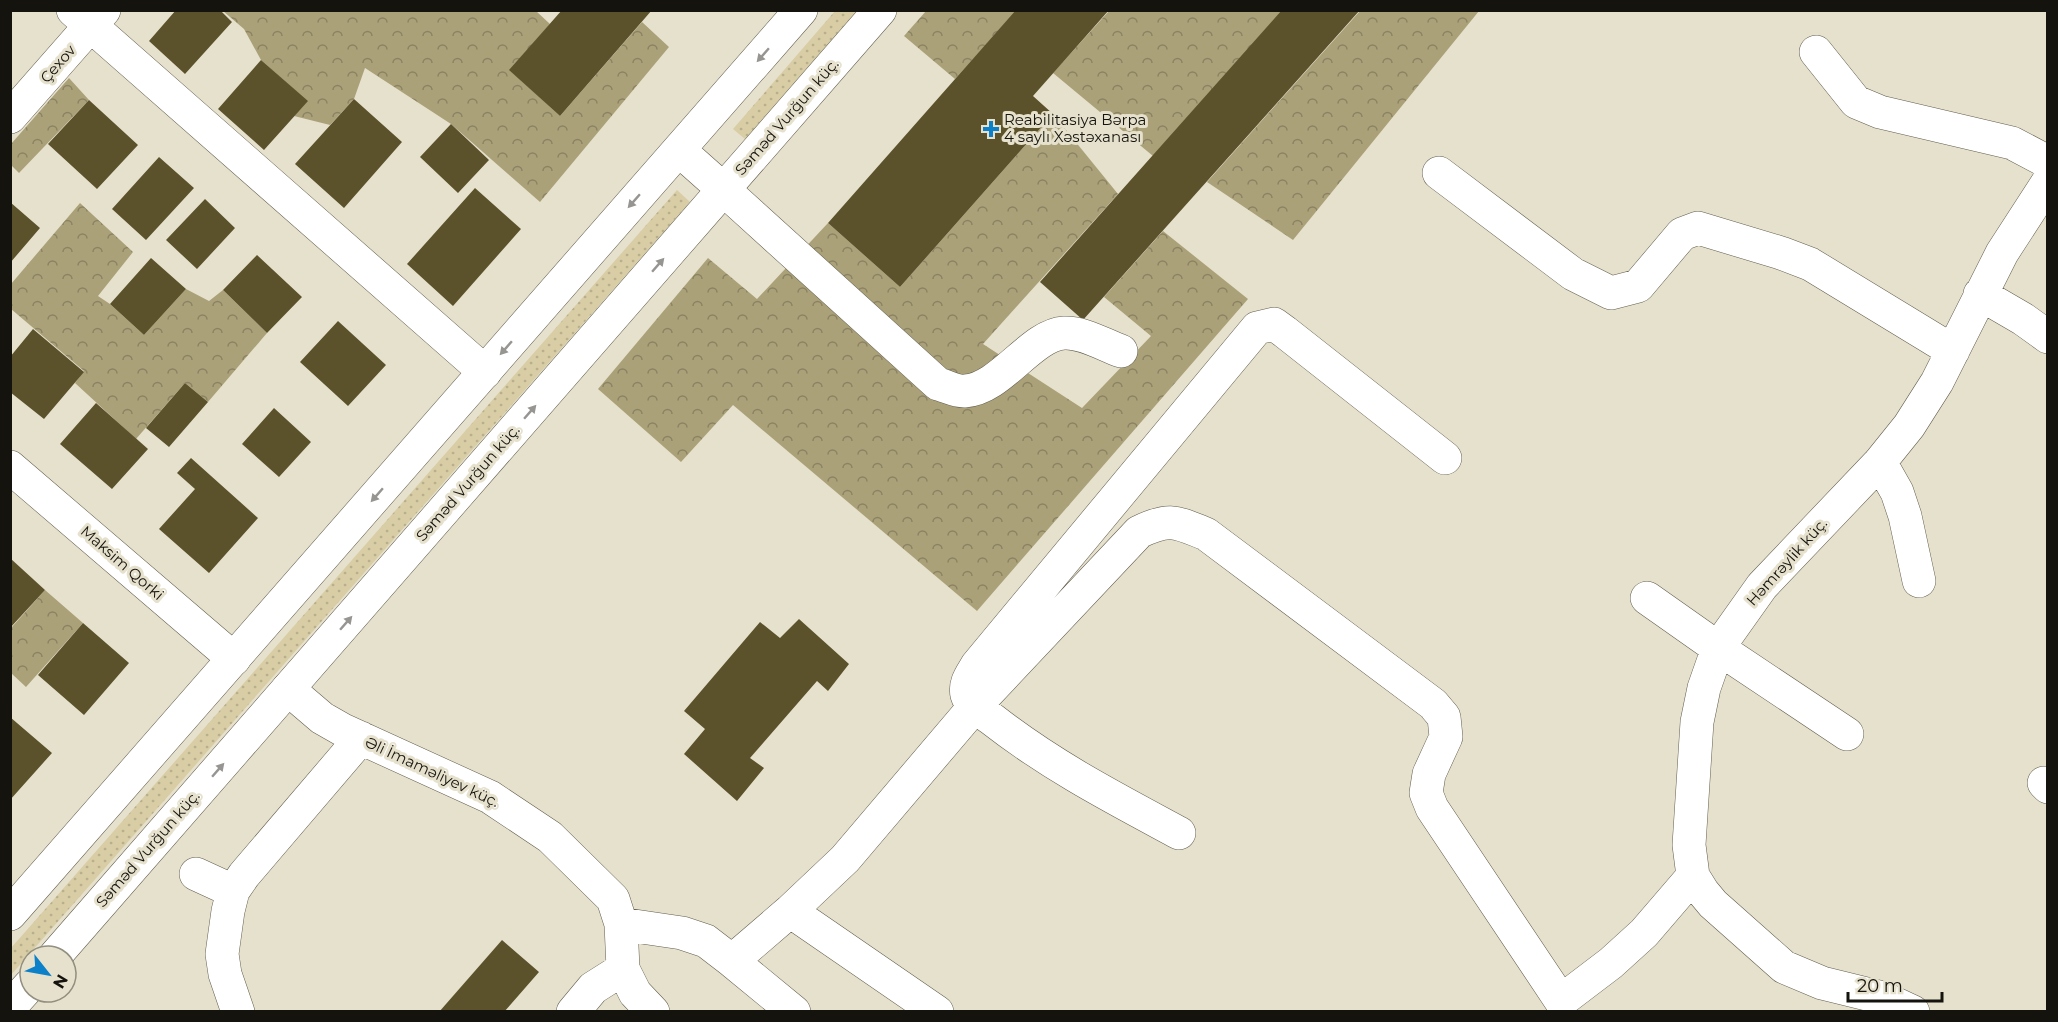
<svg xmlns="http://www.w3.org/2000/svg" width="2058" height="1022" viewBox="0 0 2058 1022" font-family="Montserrat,sans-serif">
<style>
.grass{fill:url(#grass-dots)}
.forest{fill:url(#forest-crowns)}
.building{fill:#5b522c}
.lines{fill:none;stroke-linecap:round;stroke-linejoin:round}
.minor-casing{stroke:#635e4e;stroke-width:34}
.major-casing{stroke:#635e4e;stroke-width:34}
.minor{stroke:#fff;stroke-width:33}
.major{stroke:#fff;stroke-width:33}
.oneway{fill:#969592}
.poi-dot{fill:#0c80c9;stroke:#e6e1cd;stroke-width:2}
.labels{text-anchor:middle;stroke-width:6;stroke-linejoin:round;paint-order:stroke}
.street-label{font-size:15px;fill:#15130d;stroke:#e6e1cd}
.poi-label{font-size:15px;fill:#15130d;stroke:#e6e1cd;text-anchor:start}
</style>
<defs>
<pattern id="grass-dots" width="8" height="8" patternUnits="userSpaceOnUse" patternTransform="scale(1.5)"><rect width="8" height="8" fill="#d8cda4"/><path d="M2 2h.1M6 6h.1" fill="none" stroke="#b8af8c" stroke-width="1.8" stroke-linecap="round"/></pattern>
<pattern id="forest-crowns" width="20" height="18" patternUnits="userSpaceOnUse" patternTransform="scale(1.5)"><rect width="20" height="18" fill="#aba179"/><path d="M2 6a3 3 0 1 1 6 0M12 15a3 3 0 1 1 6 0" fill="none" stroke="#8a8262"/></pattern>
</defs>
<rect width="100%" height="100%" fill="#e6e1cd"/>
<path class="grass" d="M 835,11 L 857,11 L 745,139 L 733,129 Z
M 677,190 L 690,202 L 11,975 L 11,948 Z"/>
<path class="forest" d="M 223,11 L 536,11 L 550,24 L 510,70 L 560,116 L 642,22 L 669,47 L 540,202 L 451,124 L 365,68 L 354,99 L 330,125 L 294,116 L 307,101 L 261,60 L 244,29 Z
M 926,11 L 1016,11 L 955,79 L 904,36 Z
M 1109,11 L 1282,11 L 1153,156 L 1053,73 Z
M 1360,11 L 1479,11 L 1293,240 L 1207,182 Z
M 69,78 L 89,100 L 19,173 L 11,165 L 11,144 Z
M 1053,114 L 1118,194 L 983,344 L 1082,408 L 1151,336 L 1104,297 L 1163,231 L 1248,299 L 977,611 L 733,405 L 681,462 L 598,389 L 708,258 L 757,299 L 828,223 L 900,287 Z
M 80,203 L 133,252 L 98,296 L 110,304 L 144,335 L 186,289 L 209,301 L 223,290 L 267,333 L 208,402 L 185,383 L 136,439 L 75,383 L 84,371 L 11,309 L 11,284 Z
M 45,590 L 83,623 L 26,687 L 11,673 L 11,628 Z"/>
<path class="building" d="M 176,10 L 220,10 L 232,22 L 185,74 L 149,41 Z
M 562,10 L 652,10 L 560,116 L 509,70 Z
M 1016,10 L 1109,10 L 1033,96 L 1053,114 L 900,287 L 828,223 Z
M 1282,10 L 1360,10 L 1083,320 L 1040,282 Z
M 261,60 L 308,101 L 264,150 L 218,109 Z
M 354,99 L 402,142 L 344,208 L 295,164 Z
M 89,100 L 138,145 L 97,189 L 48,144 Z
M 451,124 L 489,160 L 458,193 L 420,157 Z
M 159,157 L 194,188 L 146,240 L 112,209 Z
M 475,188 L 521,229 L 453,306 L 407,264 Z
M 205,199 L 235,228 L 197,269 L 166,240 Z
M 10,202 L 40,228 L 10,263 Z
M 257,255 L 302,297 L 267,333 L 223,290 Z
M 151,258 L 186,289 L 144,335 L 110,304 Z
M 338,321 L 386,365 L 348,406 L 300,362 Z
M 33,329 L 84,372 L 44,419 L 10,392 L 10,357 Z
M 185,383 L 208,402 L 169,447 L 146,428 Z
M 96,403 L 148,449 L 112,489 L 60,444 Z
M 274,408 L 311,442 L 279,477 L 242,444 Z
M 191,458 L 258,518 L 209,573 L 159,529 L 195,489 L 177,473 Z
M 10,558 L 45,590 L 10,628 Z
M 799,619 L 849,664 L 828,691 L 817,681 L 750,758 L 764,768 L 737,801 L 684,754 L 705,729 L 684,711 L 760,622 L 780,638 Z
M 83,623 L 129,663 L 84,715 L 38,675 Z
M 10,717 L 52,753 L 10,800 Z
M 502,940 L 539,972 L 504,1012 L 439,1012 Z"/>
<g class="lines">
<g class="minor-casing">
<path id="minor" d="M 73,10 L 485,372
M 1816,52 L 1856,102 L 1880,112 L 2012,143 L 2048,162
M 10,117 L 104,10
M 1439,173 L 1573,274 L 1611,293 L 1638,286 L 1682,234 L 1698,228 L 1781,253 L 1810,264 L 1953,351
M 724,190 L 938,384 C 946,386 957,392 965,391 C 1001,389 1031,335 1064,333 C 1083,332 1104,345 1121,351
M 1980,294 L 2023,319 L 2048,337
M 1880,462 L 1897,492 L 1905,516 L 1919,581
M 10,467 L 234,659
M 1647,598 L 1718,648 L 1847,734
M 288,689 L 322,718 L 343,730 L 490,797 L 550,837 L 613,899 L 621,924 L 623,969 L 635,993 L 653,1012
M 2044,783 L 2048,787
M 1179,833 C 1114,798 1052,766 993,720 C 985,714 970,706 967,695 C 964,683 972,674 977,665 L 1257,328 L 1274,324 L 1285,332 L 1445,458
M 196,874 L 233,891
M 790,911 L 937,1012
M 621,924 L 682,933 L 706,941 L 732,961 L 790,911 L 845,859 L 975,706 L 1139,532 C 1170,517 1176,522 1206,534 L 1433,704 L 1444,717 L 1446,737 L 1429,774 L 1426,793 L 1432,808 L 1561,1001 L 1611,963 L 1644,933 L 1693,876
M 732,961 L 794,1012
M 238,1012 L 225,974 L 222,954 L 228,911 L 233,891 L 244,875 L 361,738
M 573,1012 L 593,988 L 623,969
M 1913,1012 L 1883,998 L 1822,983 L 1784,967 L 1713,904 L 1703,892 L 1693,876 L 1689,845 L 1697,722 L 1704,688 L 1718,648 L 1762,586 L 1880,462 L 1909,426 L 1937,382 L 2002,253 L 2048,182"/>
</g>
<g class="major-casing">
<path id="major" d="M 679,150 L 724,190
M 10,914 L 801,10
M 55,956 L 880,10
M 10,1007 L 30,985"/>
</g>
<use href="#minor" class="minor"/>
<use href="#major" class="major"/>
</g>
<defs><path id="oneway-solid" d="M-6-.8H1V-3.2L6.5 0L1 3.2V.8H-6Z" transform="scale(1.5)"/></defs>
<g class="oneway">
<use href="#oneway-solid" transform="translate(763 55) rotate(131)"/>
<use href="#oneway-solid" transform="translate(634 201) rotate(131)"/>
<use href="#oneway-solid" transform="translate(658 265) rotate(-49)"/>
<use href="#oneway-solid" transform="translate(506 348) rotate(131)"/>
<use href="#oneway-solid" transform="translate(530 412) rotate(-49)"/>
<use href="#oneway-solid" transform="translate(377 495) rotate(131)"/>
<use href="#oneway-solid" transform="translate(346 623) rotate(-49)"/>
<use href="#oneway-solid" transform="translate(218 770) rotate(-49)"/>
</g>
<path class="poi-dot" d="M988 120h6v6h6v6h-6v6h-6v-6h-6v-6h6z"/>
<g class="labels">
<g class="street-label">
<text transform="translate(58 64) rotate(-49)" y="5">Çexov</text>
<text transform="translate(787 117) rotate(-49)" y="5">Səməd Vurğun küç.</text>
<text transform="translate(468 483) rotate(-49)" y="5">Səməd Vurğun küç.</text>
<text transform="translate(1787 562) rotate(-48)" y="5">Həmrəylik küç.</text>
<text transform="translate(122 563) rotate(41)" y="5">Maksim Qorki</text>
<text transform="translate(432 772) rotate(25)" y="5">Əli İmaməliyev küç.</text>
<text transform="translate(148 849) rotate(-49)" y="5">Səməd Vurğun küç.</text>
</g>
<g class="poi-label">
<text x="1004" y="125">Reabilitasiya Bәrpa<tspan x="1004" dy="17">4 saylı Xəstəxanası</tspan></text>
</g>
</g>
<rect width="2058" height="1022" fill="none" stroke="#15130d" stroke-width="24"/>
<g transform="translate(48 974) rotate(121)"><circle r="28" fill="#e6e1cd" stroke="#928f80" stroke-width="1.5"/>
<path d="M0-4.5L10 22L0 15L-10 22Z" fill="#0c80c9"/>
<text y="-9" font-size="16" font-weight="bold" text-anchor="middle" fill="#15130d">N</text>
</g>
<path d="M1848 992v9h94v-9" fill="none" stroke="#15130d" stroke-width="3"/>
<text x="1857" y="992" font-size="18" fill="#15130d" stroke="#e6e1cd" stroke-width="4.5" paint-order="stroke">20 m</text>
</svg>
